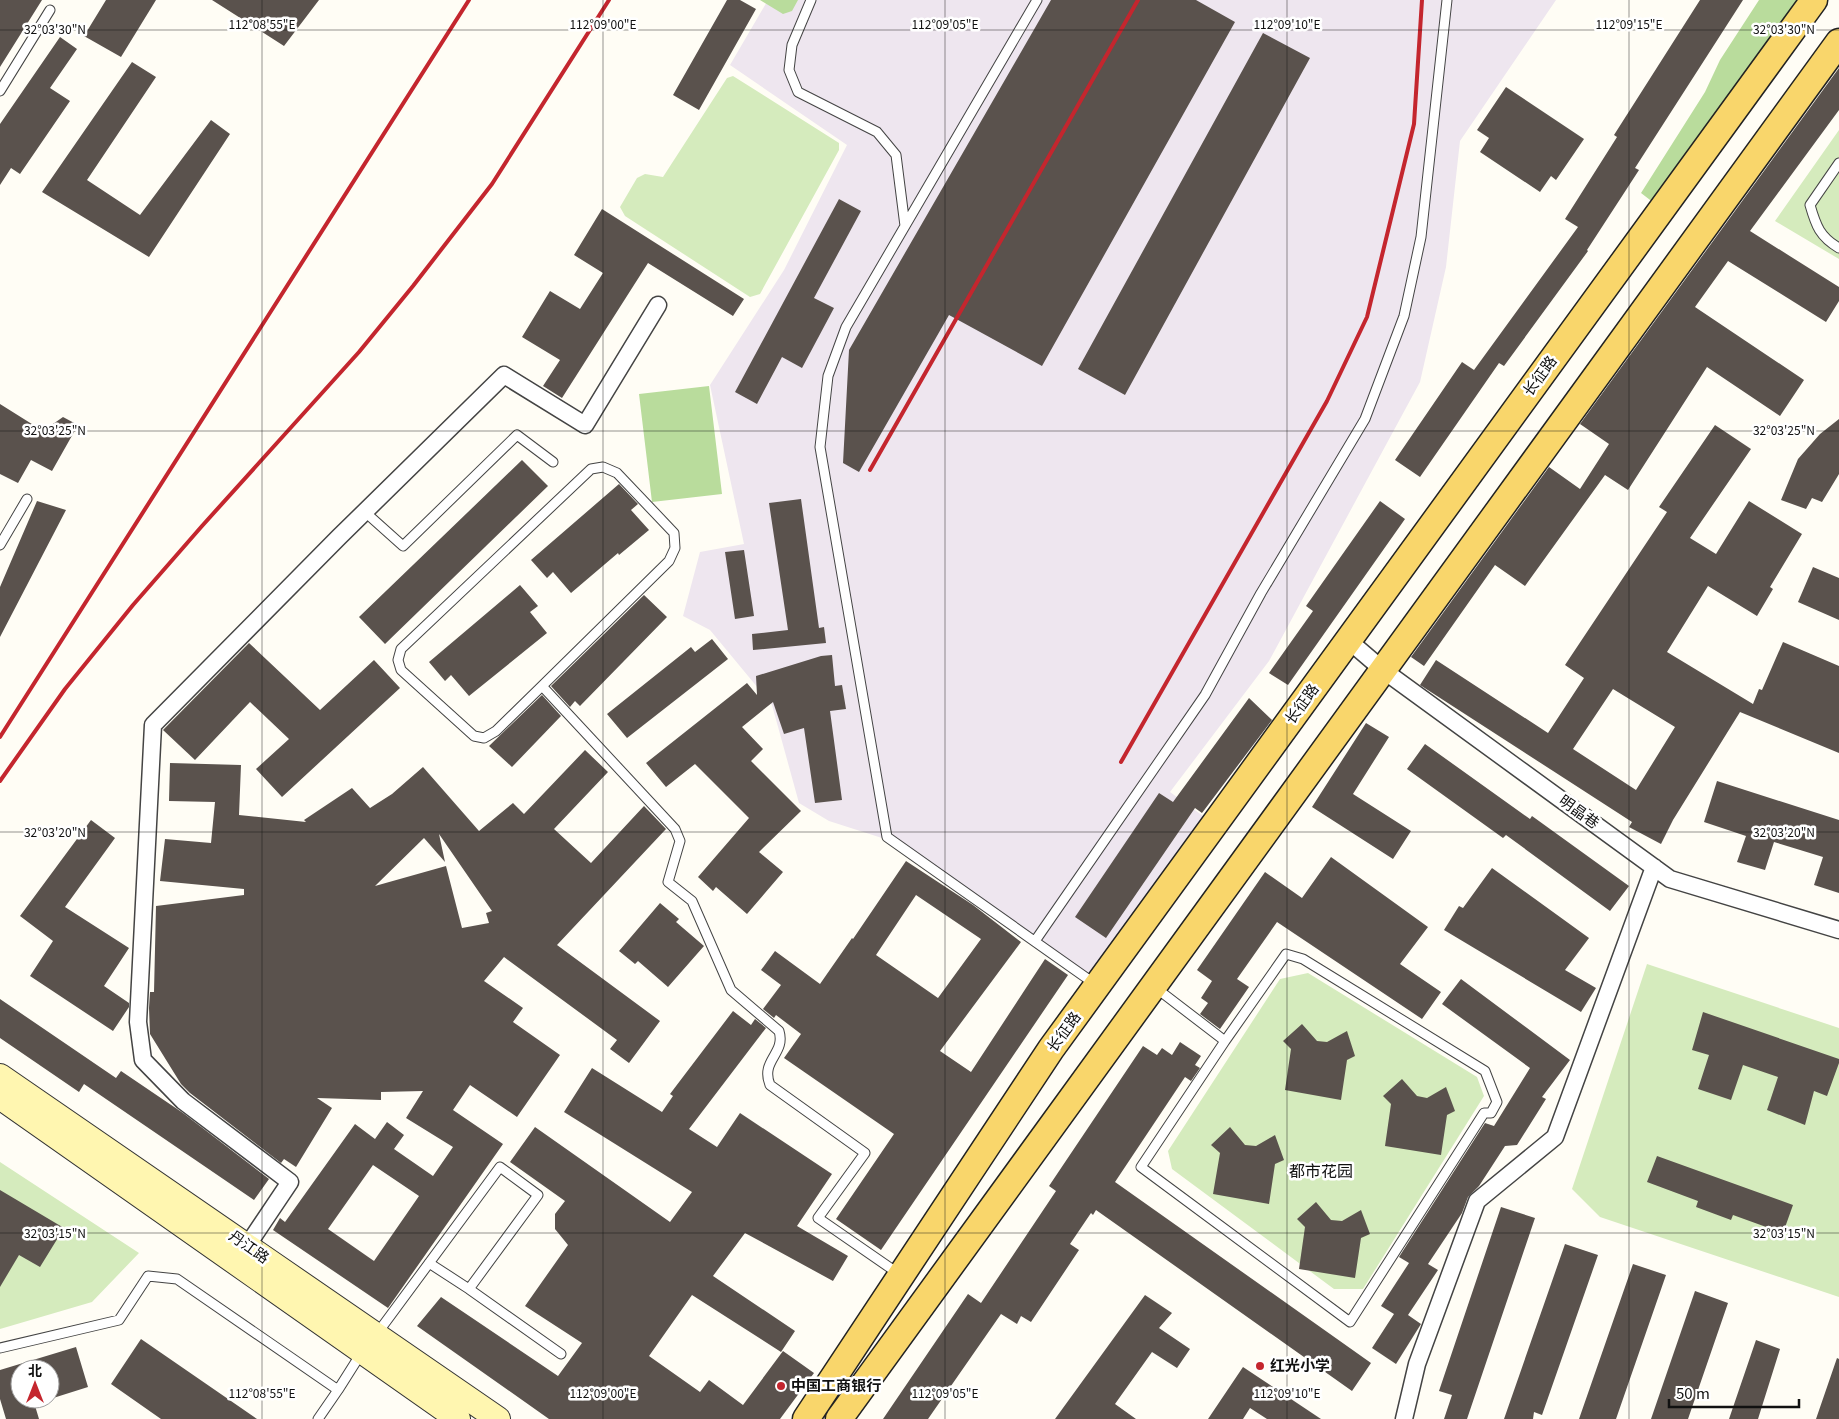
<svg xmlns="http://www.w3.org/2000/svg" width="1839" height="1419" viewBox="0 0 1839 1419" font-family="Georgia,'Noto Sans SC',serif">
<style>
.industrial{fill:#eee6ef}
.green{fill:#d5ebbd}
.forest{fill:#b9dc9c}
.building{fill:#5a524d;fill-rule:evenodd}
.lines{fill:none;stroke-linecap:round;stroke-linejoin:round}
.lane-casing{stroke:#444;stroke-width:11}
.street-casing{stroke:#444;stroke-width:19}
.secondary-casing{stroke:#333;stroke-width:26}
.primary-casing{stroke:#222;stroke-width:29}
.lane{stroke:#fff;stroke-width:9}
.street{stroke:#fff;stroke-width:16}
.secondary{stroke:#fff6b0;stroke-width:24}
.primary{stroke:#f9d66b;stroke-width:26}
.rail{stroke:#c4262e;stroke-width:4}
.ticks{fill:none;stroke:#111;stroke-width:1;stroke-opacity:0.45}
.poi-dot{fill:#c4262e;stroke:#fff;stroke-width:2}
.labels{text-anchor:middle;stroke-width:5;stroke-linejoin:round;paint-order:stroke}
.street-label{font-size:15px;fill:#111;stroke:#fff}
.poi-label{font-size:15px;font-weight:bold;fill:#111;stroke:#fff;text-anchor:start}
.neighbourhood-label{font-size:16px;fill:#111;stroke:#fff}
.ticks-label{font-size:12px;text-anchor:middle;fill:#111;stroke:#fff;stroke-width:5;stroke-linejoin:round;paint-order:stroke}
</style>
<rect width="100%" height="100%" fill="#fffdf5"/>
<path class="industrial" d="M 768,0 L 1556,0 L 1460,141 L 1446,267 L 1420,382 L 1269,661 L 1170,792 L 1214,824 L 1095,990 L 882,838 L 829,821 L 799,803 L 772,705 L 710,630 L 683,616 L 700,552 L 744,544 L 710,385 L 784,270 L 847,145 L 730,65 Z"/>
<path class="green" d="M 733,76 L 839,143 L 839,150 L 760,294 L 750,297 L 625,216 L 620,207 L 637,178 L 645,174 L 663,177 L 727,78 Z
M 1839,130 L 1839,259 L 1775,221 Z
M 1647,964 L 1839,1028 L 1839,1297 L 1600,1217 L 1572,1189 Z
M 1308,973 L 1477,1077 L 1484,1096 L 1363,1289 L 1334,1289 L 1172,1169 L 1168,1151 L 1280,979 Z
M 0,1162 L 139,1253 L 92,1302 L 0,1329 Z"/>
<path class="forest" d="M 760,0 L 798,0 L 792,11 L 783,14 Z
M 1759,0 L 1801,0 L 1654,203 L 1641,193 L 1705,92 L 1720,60 Z
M 709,386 L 722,494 L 652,502 L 639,394 Z"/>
<path class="building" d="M 0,0 L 42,0 L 0,67 Z
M 106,0 L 156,0 L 121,57 L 84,36 Z
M 212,0 L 319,0 L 284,46 Z
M 727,0 L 740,0 L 756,9 L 699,110 L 673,95 Z
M 1051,0 L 1196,0 L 1235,22 L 1042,366 L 949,315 L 859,472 L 843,463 L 849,350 Z
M 1700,0 L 1743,0 L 1635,168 L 1639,170 L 1587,250 L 1588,251 L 1504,366 L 1499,363 L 1420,477 L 1395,460 L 1462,362 L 1474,370 L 1578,227 L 1565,219 L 1617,137 L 1614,135 Z
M 1263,33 L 1310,58 L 1125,395 L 1078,369 Z
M 60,37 L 77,49 L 50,88 L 70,101 L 20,174 L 11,168 L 0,185 L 0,124 Z
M 132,62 L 156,77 L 87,180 L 140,215 L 211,120 L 230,134 L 149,257 L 42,192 Z
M 1839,68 L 1839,110 L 1750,231 L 1839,287 L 1839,301 L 1826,322 L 1728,261 L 1695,307 L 1804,380 L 1780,416 L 1707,367 L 1628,490 L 1605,475 L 1525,586 L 1495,565 L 1424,666 L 1411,657 L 1549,467 L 1580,489 L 1609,444 L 1580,424 Z
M 1506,87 L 1584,139 L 1556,180 L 1551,176 L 1540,192 L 1480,152 L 1489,138 L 1477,130 Z
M 839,199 L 861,211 L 814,298 L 834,308 L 802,368 L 782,357 L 757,404 L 735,392 Z
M 602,209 L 744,299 L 733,316 L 648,263 L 562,398 L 543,386 L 560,360 L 522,337 L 550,291 L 580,309 L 603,273 L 574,255 Z
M 0,404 L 43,431 L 63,417 L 78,425 L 52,471 L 31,460 L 18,483 L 0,474 Z
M 1839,419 L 1839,474 L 1822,502 L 1812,498 L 1806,509 L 1781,500 L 1798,459 L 1820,434 Z
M 1715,425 L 1751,449 L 1690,538 L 1716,554 L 1749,501 L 1802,534 L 1770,587 L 1773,589 L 1757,616 L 1708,586 L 1667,652 L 1753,704 L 1759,689 L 1762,690 L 1783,642 L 1839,666 L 1839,753 L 1740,712 L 1673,820 L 1661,844 L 1629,827 L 1632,822 L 1420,685 L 1436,660 L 1548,733 L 1584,678 L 1565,665 L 1667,512 L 1659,507 ZM 1613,689 L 1675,727 L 1636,790 L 1573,749 Z
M 522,460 L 548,486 L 385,644 L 359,617 Z
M 619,484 L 638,504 L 631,510 L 649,530 L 619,555 L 618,553 L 571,593 L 553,572 L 547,578 L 531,560 Z
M 801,499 L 819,628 L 824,627 L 826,643 L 753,650 L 752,634 L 788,630 L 769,503 Z
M 37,501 L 66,510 L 0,637 L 0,587 Z
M 1380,501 L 1405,519 L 1288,685 L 1269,673 L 1313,611 L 1306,606 Z
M 744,550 L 754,616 L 735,619 L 725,552 Z
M 1813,567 L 1839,578 L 1839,620 L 1798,602 Z
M 520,585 L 538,606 L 530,612 L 547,633 L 469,696 L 451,675 L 445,681 L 429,662 Z
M 644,595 L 667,617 L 580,706 L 575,701 L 570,707 L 551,686 Z
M 712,639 L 728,659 L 627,738 L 607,714 L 691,647 L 695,652 Z
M 249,643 L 320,710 L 374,660 L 400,688 L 282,797 L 256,769 L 289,739 L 250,702 L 195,760 L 163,730 Z
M 832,655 L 835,686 L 842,685 L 846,709 L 830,711 L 842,800 L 815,803 L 804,728 L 784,734 L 773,702 L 742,727 L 763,749 L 751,761 L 801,811 L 759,852 L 783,872 L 747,914 L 716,887 L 713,891 L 698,877 L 749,818 L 695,764 L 666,787 L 646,763 L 747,683 L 757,695 L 756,676 L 821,656 Z
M 542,695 L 561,716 L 512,767 L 489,746 Z
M 1249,698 L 1272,720 L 1202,813 L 1195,808 L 1106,938 L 1075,917 L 1159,793 L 1173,802 Z
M 1366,723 L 1389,737 L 1353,794 L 1411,831 L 1393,859 L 1312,807 Z
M 1425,744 L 1530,819 L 1532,816 L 1629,886 L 1610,911 L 1506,835 L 1503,838 L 1407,769 Z
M 585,750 L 608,772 L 554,829 L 591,863 L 644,806 L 666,829 L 557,945 L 660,1021 L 629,1063 L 610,1049 L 617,1040 L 504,957 L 484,981 L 523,1008 L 513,1022 L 560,1055 L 517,1117 L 470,1085 L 453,1110 L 503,1144 L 388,1308 L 273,1230 L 280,1218 L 285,1222 L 355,1124 L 375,1139 L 387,1122 L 404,1135 L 394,1149 L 433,1176 L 453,1147 L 406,1118 L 423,1091 L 381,1092 L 381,1100 L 317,1098 L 332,1108 L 296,1167 L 284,1159 L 281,1163 L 190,1093 L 181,1084 L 150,1034 L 149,1008 L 150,992 L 154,992 L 156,906 L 244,895 L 244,889 L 160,881 L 165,839 L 211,843 L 215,802 L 169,801 L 170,763 L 241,765 L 239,815 L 306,822 L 304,820 L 352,788 L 370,808 L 392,794 L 423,767 L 479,831 L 513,803 L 524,814 ZM 439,834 L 492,911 L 486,913 L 489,923 L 462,928 L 446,866 L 375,886 L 424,838 L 445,862 ZM 373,1165 L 419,1196 L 374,1261 L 328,1229 Z
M 1717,781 L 1839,820 L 1839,893 L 1814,885 L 1823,857 L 1774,842 L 1765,870 L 1737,862 L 1746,836 L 1704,822 Z
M 91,820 L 115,838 L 65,907 L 129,948 L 104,986 L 129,1003 L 129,1007 L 113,1031 L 30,976 L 53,941 L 20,916 Z
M 1331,857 L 1428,927 L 1400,964 L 1441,992 L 1422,1019 L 1277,922 L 1237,979 L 1249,987 L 1220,1029 L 1200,1014 L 1208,1003 L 1201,998 L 1212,981 L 1197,970 L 1265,872 L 1302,898 Z
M 906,861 L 973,905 L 1021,942 L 940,1051 L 971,1072 L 1045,959 L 1068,975 L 881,1250 L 836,1219 L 894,1134 L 784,1058 L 801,1034 L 776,1015 L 774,1018 L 763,1009 L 781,985 L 761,970 L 775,951 L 820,984 L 852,938 L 853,939 ZM 916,895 L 981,939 L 938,998 L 876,955 Z
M 1492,868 L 1589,938 L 1565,970 L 1596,988 L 1581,1012 L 1444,930 L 1459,906 L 1463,908 Z
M 660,903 L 679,919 L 676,922 L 704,946 L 668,987 L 638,961 L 635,964 L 619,951 Z
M 1461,979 L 1570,1060 L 1542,1097 L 1546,1099 L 1517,1145 L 1505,1146 L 1479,1186 L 1468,1197 L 1462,1213 L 1428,1264 L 1438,1270 L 1408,1315 L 1421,1324 L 1396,1364 L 1372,1348 L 1394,1314 L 1381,1306 L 1409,1263 L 1399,1257 L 1485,1123 L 1494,1126 L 1530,1068 L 1442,1004 Z
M 0,999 L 116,1078 L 121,1071 L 183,1113 L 269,1179 L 254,1200 L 84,1084 L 79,1092 L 0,1038 Z
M 733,1011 L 751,1025 L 755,1019 L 766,1028 L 689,1129 L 717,1147 L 740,1113 L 832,1174 L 797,1226 L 848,1256 L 833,1281 L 745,1233 L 713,1276 L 795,1331 L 781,1352 L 692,1295 L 649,1356 L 700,1392 L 709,1380 L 743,1405 L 783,1351 L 814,1373 L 780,1419 L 549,1419 L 417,1326 L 441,1297 L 558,1376 L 582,1343 L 525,1306 L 568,1245 L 555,1229 L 555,1214 L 565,1201 L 510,1162 L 535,1127 L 670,1222 L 692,1192 L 564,1112 L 592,1068 L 662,1112 L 673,1096 L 670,1094 Z
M 1703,1012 L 1839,1059 L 1839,1063 L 1827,1096 L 1814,1091 L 1805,1125 L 1767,1110 L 1778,1077 L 1743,1065 L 1731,1100 L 1698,1089 L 1709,1055 L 1692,1050 Z
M 1302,1024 L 1317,1041 L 1327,1042 L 1347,1031 L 1355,1056 L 1347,1060 L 1341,1100 L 1285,1090 L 1291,1049 L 1283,1041 Z
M 1180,1042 L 1201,1056 L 1195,1065 L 1200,1068 L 1191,1081 L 1185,1077 L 1115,1182 L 1371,1363 L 1352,1391 L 1096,1210 L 1093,1215 L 1091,1213 L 1070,1244 L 1079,1250 L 1031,1322 L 1021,1316 L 1017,1324 L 1001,1314 L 928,1419 L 883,1419 L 968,1294 L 981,1303 L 1056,1191 L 1049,1186 L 1143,1046 L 1157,1055 L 1162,1048 L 1172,1055 Z
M 1402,1079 L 1417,1096 L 1427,1098 L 1446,1087 L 1455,1111 L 1447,1115 L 1441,1155 L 1385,1146 L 1391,1104 L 1383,1096 Z
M 1230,1127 L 1245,1145 L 1256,1146 L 1275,1135 L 1284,1160 L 1275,1164 L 1269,1204 L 1213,1194 L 1220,1153 L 1211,1145 Z
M 1657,1156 L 1793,1205 L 1783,1233 L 1733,1215 L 1731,1220 L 1696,1207 L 1698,1201 L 1647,1182 Z
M 0,1190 L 64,1228 L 40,1267 L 19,1255 L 0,1287 Z
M 1316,1202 L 1331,1220 L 1342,1221 L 1361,1210 L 1370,1234 L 1361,1238 L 1355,1278 L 1299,1269 L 1305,1227 L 1297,1219 Z
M 1501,1207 L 1535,1218 L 1467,1419 L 1444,1419 L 1452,1395 L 1439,1391 Z
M 1565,1244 L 1598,1255 L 1542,1415 L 1534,1412 L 1533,1419 L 1504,1419 Z
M 1633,1264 L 1666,1275 L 1616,1419 L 1579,1419 Z
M 1695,1291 L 1728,1303 L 1688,1419 L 1651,1419 Z
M 1145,1295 L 1172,1313 L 1159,1328 L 1190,1349 L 1177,1368 L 1152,1352 L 1115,1404 L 1136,1419 L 1055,1419 Z
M 141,1339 L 257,1419 L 161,1419 L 111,1384 Z
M 1756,1340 L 1780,1349 L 1758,1419 L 1729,1419 Z
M 76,1347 L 88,1387 L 50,1399 L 50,1369 L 20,1369 L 20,1399 L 33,1399 L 39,1419 L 6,1419 L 0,1399 L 0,1370 Z
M 1837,1358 L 1839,1359 L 1839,1419 L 1816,1419 Z
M 1243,1367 L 1321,1419 L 1267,1419 L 1250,1408 L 1243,1419 L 1208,1419 Z"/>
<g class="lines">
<g class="lane-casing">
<path id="lane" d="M 811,0 L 792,45 L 789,70 L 798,92 L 877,132 L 896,155 L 905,226
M 1037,0 L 846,327 L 828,376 L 820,447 L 887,837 L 1095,984
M 0,91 L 50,10
M 1839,163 L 1810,205 C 1816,226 1820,237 1839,248
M 365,512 L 403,546 L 517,435 L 553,462
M 0,545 L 27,499
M 542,686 L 496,731 L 484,738 L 474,736 L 401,670 L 398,660 L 401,649 L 591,469 L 603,467 L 617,473 L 674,533 L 675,548 L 669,561 L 542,686 L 675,829 L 680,841 L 668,882 L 692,901 L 731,990 L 779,1031 C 786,1054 760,1060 770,1085 L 865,1153 L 818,1218 L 899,1274
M 1035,941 L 1205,695 L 1261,593 L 1365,419 L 1404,316 L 1421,237 L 1447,0
M 1156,988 L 1225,1041 L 1286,954 L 1303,959 L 1485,1071 L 1497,1102 L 1491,1113 L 1484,1113 L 1350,1322 L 1141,1167 L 1225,1041
M 469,1289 L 561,1354
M 376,1335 L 500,1167 L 538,1195 L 469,1289 L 429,1263
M 0,1348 L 119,1320 L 148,1276 L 177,1279 L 338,1390 L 362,1352
M 318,1419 L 338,1390"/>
</g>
<g class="street-casing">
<path id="street" d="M 1348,640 L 1383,670 L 1670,879 L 1839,930
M 247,1246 L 290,1182 L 183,1101 L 143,1060 L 138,1022 L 153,725 L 339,537 L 504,375 L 585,425 L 658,305
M 1404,1419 L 1417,1364 L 1477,1201 L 1555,1137 L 1654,867"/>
</g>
<g class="secondary-casing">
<path id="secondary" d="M 0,1076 L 498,1419
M 0,1097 L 458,1419"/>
</g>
<g class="primary-casing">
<path id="primary" d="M 806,1419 L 1051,1049 L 1814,0
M 839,1419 L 1839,42"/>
</g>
<use href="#lane" class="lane"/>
<use href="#street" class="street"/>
<use href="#secondary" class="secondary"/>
<use href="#primary" class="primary"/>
<path class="rail" d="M 870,470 L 1138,0
M 0,737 L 469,0
M 1121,762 L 1327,401 L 1367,317 L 1414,124 L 1422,0
M 0,781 L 65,689 L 133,605 L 202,526 L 359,352 L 413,286 L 492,184 L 609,0"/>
</g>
<path class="ticks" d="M 262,0 L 262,1419M 603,0 L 603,1419M 945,0 L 945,1419M 1287,0 L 1287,1419M 1629,0 L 1629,1419M 0,30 L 1839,30M 0,431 L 1839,431M 0,832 L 1839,832M 0,1233 L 1839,1233"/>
<g class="poi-dot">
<circle cx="1260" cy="1366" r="5"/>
<circle cx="781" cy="1386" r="5"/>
</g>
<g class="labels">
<g class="street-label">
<text transform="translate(1540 376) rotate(-54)" y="5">长征路</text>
<text transform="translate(1302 704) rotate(-54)" y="5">长征路</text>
<text transform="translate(1579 812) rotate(36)" y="5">明晶巷</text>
<text transform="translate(1064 1032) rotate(-54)" y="5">长征路</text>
<text transform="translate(249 1247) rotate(35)" y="5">丹江路</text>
</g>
<g class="poi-label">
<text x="1270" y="1371">红光小学</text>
<text x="791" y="1391">中国工商银行</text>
</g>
<g class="neighbourhood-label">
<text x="1321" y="1177">都市花园</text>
</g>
</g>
<g class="ticks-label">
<text x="262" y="29">112°08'55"E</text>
<text x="603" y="29">112°09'00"E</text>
<text x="945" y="29">112°09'05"E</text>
<text x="1287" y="29">112°09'10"E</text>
<text x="1629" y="29">112°09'15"E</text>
<text x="55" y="34">32°03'30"N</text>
<text x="1784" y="34">32°03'30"N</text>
<text x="55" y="435">32°03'25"N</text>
<text x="1784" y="435">32°03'25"N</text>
<text x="55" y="837">32°03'20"N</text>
<text x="1784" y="837">32°03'20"N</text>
<text x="55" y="1238">32°03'15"N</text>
<text x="1784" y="1238">32°03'15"N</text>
<text x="262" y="1398">112°08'55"E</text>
<text x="603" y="1398">112°09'00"E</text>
<text x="945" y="1398">112°09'05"E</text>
<text x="1287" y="1398">112°09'10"E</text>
</g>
<g transform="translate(35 1384)"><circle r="24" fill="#ffffff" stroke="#a0a0a0"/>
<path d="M0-4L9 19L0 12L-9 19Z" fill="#c4262e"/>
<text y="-8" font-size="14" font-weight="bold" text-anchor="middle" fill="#111111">北</text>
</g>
<path d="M1669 1399v8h130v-8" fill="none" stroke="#111111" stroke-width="2.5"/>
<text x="1676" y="1399" font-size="15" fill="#111111" stroke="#ffffff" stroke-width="4" paint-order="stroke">50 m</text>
</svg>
